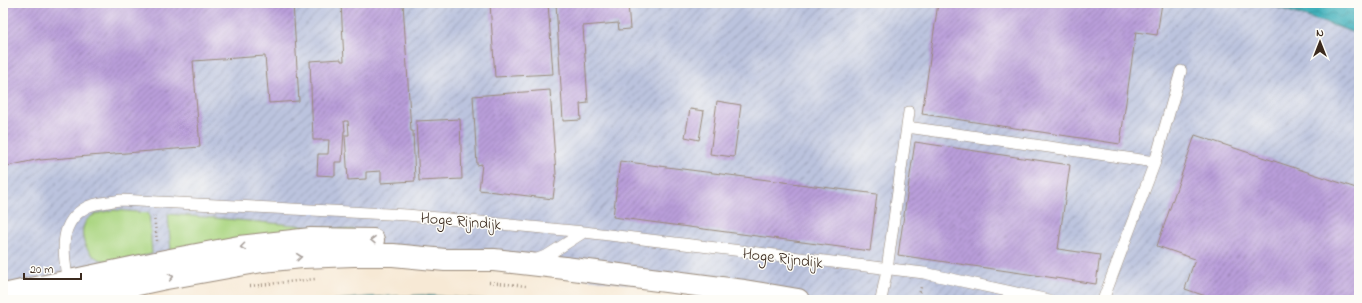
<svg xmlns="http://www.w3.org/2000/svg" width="1362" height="303" viewBox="0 0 1362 303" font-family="'Indie Flower',sans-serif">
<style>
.industrial{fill:url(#industrial-furrows)}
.green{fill:#abd682;stroke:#738050}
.water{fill:url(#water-waves);stroke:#3e6d6c}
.building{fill:url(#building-hatch)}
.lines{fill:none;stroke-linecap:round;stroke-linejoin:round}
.service-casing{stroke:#998a7a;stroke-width:12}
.tertiary-casing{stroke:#998a7a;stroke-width:24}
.path{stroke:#998a7a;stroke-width:2.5;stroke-dasharray:1 3;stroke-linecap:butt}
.service{stroke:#fff;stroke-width:11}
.tertiary{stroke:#fff;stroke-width:22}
.oneway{stroke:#a79f9a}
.labels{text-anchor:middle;stroke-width:3;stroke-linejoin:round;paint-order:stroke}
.street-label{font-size:16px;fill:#3b2a1e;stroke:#fdfcf7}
</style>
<defs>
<pattern id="industrial-furrows" width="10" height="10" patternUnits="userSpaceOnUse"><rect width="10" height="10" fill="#bbc3de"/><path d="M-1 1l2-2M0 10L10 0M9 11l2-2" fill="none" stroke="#999fb3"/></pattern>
<pattern id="water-waves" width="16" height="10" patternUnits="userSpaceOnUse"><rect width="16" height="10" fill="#40b0bb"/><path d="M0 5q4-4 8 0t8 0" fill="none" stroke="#378f97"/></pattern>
<pattern id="building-hatch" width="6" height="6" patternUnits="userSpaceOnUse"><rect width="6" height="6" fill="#b99eda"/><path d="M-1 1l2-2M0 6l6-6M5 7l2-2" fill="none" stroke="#9881b0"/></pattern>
</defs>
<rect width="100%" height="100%" fill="#fdfcf7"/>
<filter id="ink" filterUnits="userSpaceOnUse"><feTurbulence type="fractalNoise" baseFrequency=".025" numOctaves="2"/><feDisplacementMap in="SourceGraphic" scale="8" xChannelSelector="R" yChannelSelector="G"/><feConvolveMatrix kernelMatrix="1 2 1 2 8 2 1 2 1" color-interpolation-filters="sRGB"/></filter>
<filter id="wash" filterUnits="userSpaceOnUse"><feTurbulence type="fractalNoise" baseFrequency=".012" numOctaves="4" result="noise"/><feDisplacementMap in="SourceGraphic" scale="16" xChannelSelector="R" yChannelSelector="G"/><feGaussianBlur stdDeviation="0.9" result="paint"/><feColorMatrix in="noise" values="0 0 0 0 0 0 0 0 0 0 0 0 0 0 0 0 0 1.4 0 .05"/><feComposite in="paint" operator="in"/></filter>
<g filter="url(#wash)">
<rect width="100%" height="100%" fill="#f7e9d5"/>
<path class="industrial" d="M 3,3 L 1293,3 L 1359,26 L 1359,300 L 756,300 L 273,240 L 3,285 Z"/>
<path class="green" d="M 114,210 L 149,213 L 152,254 C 138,257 110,265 97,258 C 85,252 78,233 86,221 C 92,213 105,212 114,210 Z
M 168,214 L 374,232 L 171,251 Z"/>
<path class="water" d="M 1263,3 L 1359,3 L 1359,35 L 1341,28 Z
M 423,295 L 494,300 L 333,300 L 368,297 Z"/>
<g id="blocks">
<path class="building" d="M 3,3 L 293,3 L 299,101 L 269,103 L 265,56 L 193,61 L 200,147 L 40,160 L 40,159 L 3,167 Z
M 341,3 L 403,3 L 411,131 L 413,131 L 415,181 L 381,183 L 381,171 L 366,172 L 366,179 L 348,180 L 345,135 L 349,135 L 348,121 L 344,121 L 345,131 L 344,131 L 342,162 L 335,162 L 335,176 L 317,175 L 318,154 L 328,154 L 329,140 L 313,140 L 310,61 L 341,59 L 341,61 L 344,61 Z
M 490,3 L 548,3 L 553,74 L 495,77 Z
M 556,3 L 628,3 L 630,29 L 619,30 L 618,23 L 583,26 L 588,103 L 580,104 L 581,120 L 563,121 Z
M 938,3 L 1162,3 L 1157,35 L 1136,32 L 1120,144 L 922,114 Z
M 550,90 L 556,174 L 553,199 L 479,190 L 482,164 L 477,165 L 473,96 Z
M 717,101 L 741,105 L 734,157 L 710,154 Z
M 690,109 L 704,111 L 699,140 L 685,137 Z
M 460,119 L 462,179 L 419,181 L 416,121 Z
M 1195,135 L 1359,189 L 1359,300 L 1217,300 L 1185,289 L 1195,259 L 1157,246 Z
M 915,142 L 1070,165 L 1058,249 L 1100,255 L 1096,284 L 898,255 Z
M 620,161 L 877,194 L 870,251 L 613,217 Z"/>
</g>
</g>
<g filter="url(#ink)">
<use href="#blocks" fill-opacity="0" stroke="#998a7a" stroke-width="1"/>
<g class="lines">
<g class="service-casing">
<path id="service" d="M 907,127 L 1155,162 L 1103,300
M 1155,162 L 1181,71
M 535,260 L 548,255 L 584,232
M 68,284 C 64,256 56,223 87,207 C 95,203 111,202 120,200 L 407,215 L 584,232 L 924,273 L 1049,300
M 881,300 L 887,269 L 909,112"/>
</g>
<g class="tertiary-casing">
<path id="tertiary" d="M 3,295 L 165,261 L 239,247 L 311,239 L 373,240
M 64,300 L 161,279 L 262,261 L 302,257 L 354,255 L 393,255 L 445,260 L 494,260 L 565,268 L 744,291 L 798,300"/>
</g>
<path class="path" d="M 154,216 L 157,241
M 489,282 L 526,286
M 250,286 L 315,279
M 918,300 L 921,287"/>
<use href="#service" class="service"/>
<use href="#tertiary" class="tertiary"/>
</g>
<defs><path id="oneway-chevron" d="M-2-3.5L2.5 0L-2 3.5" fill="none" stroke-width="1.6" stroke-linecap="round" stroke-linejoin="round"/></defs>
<g class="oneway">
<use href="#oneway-chevron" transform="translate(373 240) rotate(-179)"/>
<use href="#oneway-chevron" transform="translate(243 247) rotate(173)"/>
<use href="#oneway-chevron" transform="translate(299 257) rotate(-5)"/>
<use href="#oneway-chevron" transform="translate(171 277) rotate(-10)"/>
</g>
</g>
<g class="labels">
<g class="street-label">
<text transform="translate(461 220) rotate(5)" y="6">Hoge Rijndijk</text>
<text transform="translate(783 257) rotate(7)" y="6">Hoge Rijndijk</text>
</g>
</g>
<rect width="1362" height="303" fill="none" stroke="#fdfcf7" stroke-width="16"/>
<g transform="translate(1320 42)" stroke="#fdfcf7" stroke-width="3" paint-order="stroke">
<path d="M0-3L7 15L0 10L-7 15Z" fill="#3b2a1e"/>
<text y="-6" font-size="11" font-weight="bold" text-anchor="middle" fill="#3b2a1e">N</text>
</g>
<path d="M24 273v6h57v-6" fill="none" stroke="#3b2a1e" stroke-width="2"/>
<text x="30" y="273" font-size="12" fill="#3b2a1e" stroke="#fdfcf7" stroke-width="3" paint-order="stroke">20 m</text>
</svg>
